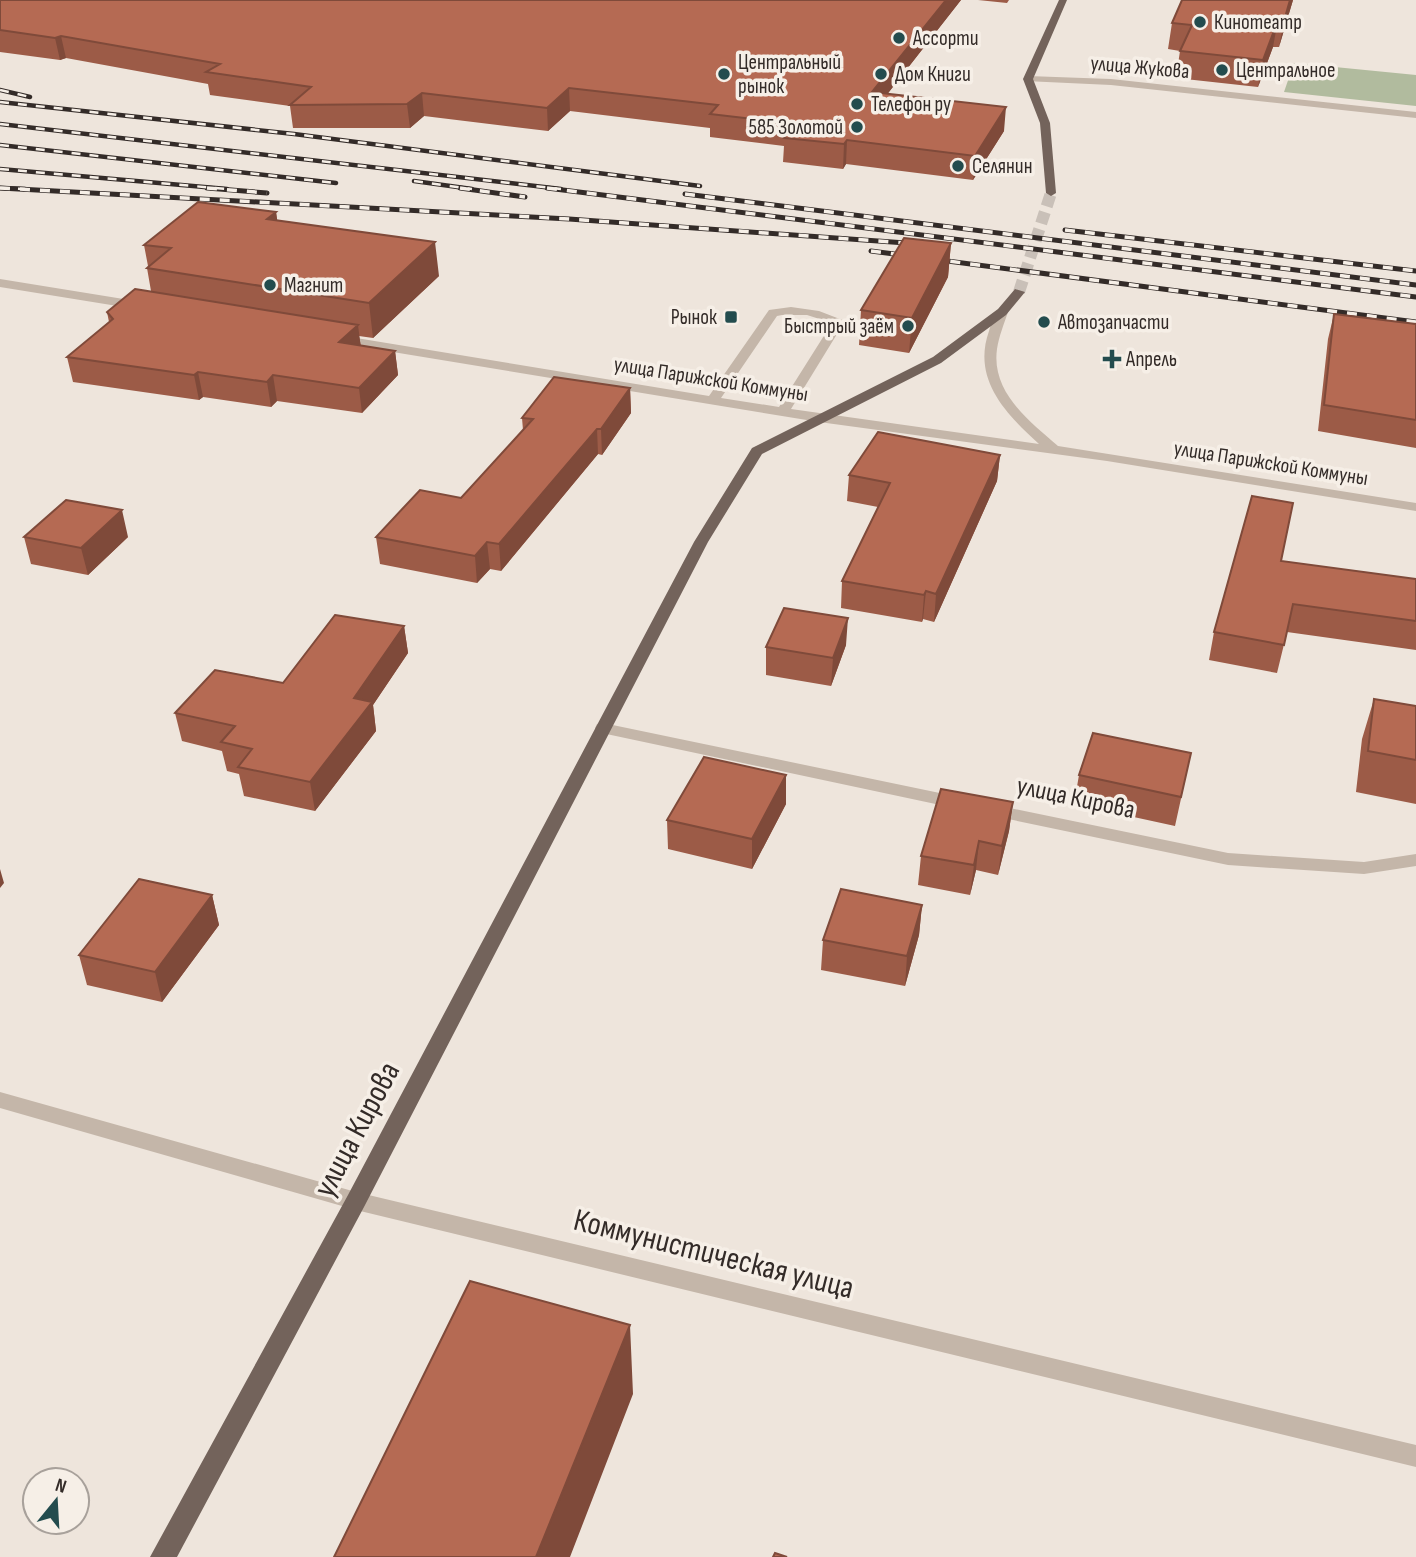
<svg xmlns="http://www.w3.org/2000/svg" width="1416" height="1557" viewBox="0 0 1416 1557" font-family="'Sofia Sans Condensed',sans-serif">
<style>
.green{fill:#b1bb9e}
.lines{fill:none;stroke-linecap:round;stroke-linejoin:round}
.major-tunnel{stroke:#c9c0b8;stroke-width:12;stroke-dasharray:12 6;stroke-linecap:butt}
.minor{fill:#c4b6a9;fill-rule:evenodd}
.major{fill:#73635b;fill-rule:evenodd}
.rail-far1-casing{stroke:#332b28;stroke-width:4.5}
.rail-casing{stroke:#332b28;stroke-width:5}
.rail-far1{stroke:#f6efe7;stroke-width:2.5;stroke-dasharray:9;stroke-linecap:butt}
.rail{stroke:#f6efe7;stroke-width:3.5;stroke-dasharray:10;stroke-linecap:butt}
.wall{fill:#9c5b47}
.shaded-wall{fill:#7f4a3a}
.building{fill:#b56a53;stroke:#7f4a3a;stroke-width:2}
.poi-dot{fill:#234c4e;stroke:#f6efe7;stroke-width:2.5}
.labels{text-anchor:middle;stroke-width:7;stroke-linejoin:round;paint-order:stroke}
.far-poi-label{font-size:21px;fill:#332b28;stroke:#f6efe7;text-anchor:start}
.far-street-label{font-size:21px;fill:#332b28;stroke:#f6efe7}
.street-label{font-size:26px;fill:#332b28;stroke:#f6efe7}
.near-street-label{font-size:32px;fill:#332b28;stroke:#f6efe7}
</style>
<rect width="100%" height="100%" fill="#eee5dc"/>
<path class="green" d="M 1294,63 L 1416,75 L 1416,106 L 1284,92 Z"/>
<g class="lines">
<path class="major-tunnel" d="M 1019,292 L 1051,193"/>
<path class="minor" d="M 1028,76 L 1111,79 L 1416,112 L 1416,118 L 1111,85 L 1025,81 L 1023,79 Z
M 0,279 L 142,302 L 148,306 L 142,310 L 0,287 Z
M 791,307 L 819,311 L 845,321 L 791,409 L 1039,444 C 1005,413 972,379 989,331 C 992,322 994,312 1002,308 L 1008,312 C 1004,324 999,336 997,349 C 991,392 1029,421 1058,446 L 1416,503 L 1416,511 L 1107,461 L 819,422 L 338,343 L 332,339 L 338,335 L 709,396 L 769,310 ZM 782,315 L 807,315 L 832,323 L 779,407 L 721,398 L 777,316 Z
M 603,723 L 959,797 L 968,803 L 959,809 L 597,732 L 595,728 L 597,724 Z
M 990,804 L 1228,853 L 1364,862 L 1416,854 L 1416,866 L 1364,874 L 1228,865 L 984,814 L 981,810 Z
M 0,1092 L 356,1192 L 1416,1445 L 1416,1467 L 356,1210 L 0,1108 Z"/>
<path class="major" d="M 1059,0 L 1067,0 L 1033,79 L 1050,123 L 1056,193 L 1051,196 L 1046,193 L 1040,123 L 1023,79 Z
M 1015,289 L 1025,292 L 1006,315 L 941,363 L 762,454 L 708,542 L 364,1207 L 177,1557 L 150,1557 L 348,1195 L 694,542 L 752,448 L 933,357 L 998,309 Z"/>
<g class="rail-far1-casing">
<path id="rail-far1" d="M 0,90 L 30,97
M 0,102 L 294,134 L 700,186
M 0,124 L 561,189
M 0,145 L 336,183
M 0,169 L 227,189
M 414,181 L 472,189
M 0,188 L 25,189"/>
</g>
<g class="rail-casing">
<path id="rail" d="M 0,188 L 569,219 L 920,244
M 207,188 L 267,193
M 460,188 L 525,197
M 547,188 L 1416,297
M 685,194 L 1416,285
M 1065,230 L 1416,271
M 871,251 L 1416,322"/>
</g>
<use href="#rail-far1" class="rail-far1"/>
<use href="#rail" class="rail"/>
</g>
<path class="wall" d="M 0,0 L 961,0 L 888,93 L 1004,131 L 973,180 L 846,164 L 843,169 L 783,162 L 784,146 L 710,137 L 710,128 L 570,111 L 548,131 L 424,116 L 410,128 L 293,128 L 290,106 L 210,95 L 208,84 L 66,58 L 60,60 L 0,52 Z
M 978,0 L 1009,0 L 1007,3 Z
M 1293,0 L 1279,47 L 1273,47 L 1258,87 L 1176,78 L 1180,51 L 1168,49 L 1172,23 Z
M 276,212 L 277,220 L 439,276 L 373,338 L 359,336 L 361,346 L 395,351 L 398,375 L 362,413 L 277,401 L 271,407 L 203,397 L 199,400 L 73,382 L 67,357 L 109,322 L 107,312 L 151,291 L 147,268 L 148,266 L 144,245 Z
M 951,243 L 948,277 L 909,353 L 859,345 L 861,310 Z
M 1334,314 L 1416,324 L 1416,448 L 1318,431 L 1328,339 Z
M 630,388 L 631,413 L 602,455 L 598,454 L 501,571 L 490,569 L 477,583 L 380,564 L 376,537 L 461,498 L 523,430 L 522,418 Z
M 1000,455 L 997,481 L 934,622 L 923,619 L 922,622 L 841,608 L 842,581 L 878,507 L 847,501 L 849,475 Z
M 24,537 L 128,537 L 88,575 L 31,564 Z
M 1281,561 L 1416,579 L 1416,650 L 1287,632 L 1277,673 L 1209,660 L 1214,632 Z
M 404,626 L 408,653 L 373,705 L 376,731 L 315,811 L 244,796 L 239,774 L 227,771 L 222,751 L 182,741 L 175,713 L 283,683 Z
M 846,645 L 831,686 L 766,675 L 766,647 Z
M 1374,699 L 1416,706 L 1416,804 L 1356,792 L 1362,739 Z
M 1191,753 L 1175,826 L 1074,804 L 1079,775 Z
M 786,775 L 786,804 L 752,869 L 668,849 L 667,820 Z
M 1013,802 L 1009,831 L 998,875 L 976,870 L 970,895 L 918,885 L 921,856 Z
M 212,895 L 219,925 L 162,1002 L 87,985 L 79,955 Z
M 922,905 L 919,935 L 905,986 L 821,970 L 823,940 Z"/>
<path class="shaded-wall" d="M 946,0 L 961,0 L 871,115 L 872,92 Z
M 1290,0 L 1293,0 L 1279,47 L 1284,21 Z
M 1278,20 L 1273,47 L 1258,87 L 1263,60 Z
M 61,36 L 66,58 L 60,60 L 55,38 Z
M 569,88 L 570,111 L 548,131 L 547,108 Z
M 422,93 L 424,116 L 410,128 L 407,104 Z
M 1006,107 L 1004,131 L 973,180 L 975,156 Z
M 847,140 L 846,164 L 843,169 L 844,144 Z
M 276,212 L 281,245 L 267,219 Z
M 435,242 L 439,276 L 373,338 L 369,303 Z
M 951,243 L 948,277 L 909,353 L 912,318 Z
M 358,325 L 361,349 L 339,342 Z
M 395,351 L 398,375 L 362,413 L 359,388 Z
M 198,372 L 203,397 L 199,400 L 194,375 Z
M 273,375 L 277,401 L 271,407 L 267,382 Z
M 630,388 L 631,413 L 602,455 L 601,429 Z
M 597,429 L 598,454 L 501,571 L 499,544 Z
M 1000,455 L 997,481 L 934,622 L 936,594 Z
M 122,510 L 128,537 L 88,575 L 81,548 Z
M 487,542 L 490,569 L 477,583 L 475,556 Z
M 926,591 L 923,619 L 922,622 L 924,595 Z
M 848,618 L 846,645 L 831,686 L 833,658 Z
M 404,626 L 408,653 L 373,705 L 376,731 L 315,811 L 310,782 L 354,698 Z
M 786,775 L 786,804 L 752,869 L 752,839 Z
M 1013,802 L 1009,831 L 998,875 L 1002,846 Z
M 979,841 L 976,870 L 970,895 L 974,865 Z
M 0,869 L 4,883 L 0,888 Z
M 212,895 L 219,925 L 162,1002 L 155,972 Z
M 922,905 L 919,935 L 905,986 L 907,956 Z
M 630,1325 L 633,1394 L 570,1557 L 536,1557 Z"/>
<path class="building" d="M 0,0 L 946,0 L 872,92 L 1006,107 L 975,156 L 847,140 L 844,144 L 784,138 L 795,124 L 710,114 L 718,105 L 569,88 L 547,108 L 422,93 L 407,104 L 290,105 L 311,87 L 206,72 L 220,64 L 61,36 L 55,38 L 0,30 Z
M 1182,0 L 1290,0 L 1284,21 L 1278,20 L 1263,60 L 1180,51 L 1192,25 L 1172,23 Z
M 198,202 L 276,212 L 267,219 L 435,242 L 369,303 L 147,268 L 171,248 L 144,245 Z
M 904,238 L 951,243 L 912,318 L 861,310 Z
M 135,289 L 358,325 L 339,342 L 395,351 L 359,388 L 273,375 L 267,382 L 198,372 L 194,375 L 67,357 L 113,319 L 107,312 Z
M 1334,314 L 1416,324 L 1416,420 L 1324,405 Z
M 554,377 L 630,388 L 601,429 L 597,429 L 499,544 L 487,542 L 475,556 L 376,537 L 420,490 L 461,498 L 533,419 L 522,418 Z
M 878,432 L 1000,455 L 936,594 L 926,591 L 924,595 L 842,581 L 890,483 L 849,475 Z
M 1252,496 L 1293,503 L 1281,561 L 1416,579 L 1416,621 L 1293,604 L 1284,645 L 1214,632 Z
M 66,500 L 122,510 L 81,548 L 24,537 Z
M 784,608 L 848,618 L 833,658 L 766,647 Z
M 335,615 L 404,626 L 354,698 L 372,702 L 310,782 L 238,767 L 252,749 L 221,742 L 235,726 L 175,713 L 215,670 L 283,683 Z
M 1374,699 L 1416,706 L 1416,760 L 1368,751 Z
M 1093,733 L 1191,753 L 1181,797 L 1079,775 Z
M 704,757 L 786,775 L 752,839 L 667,820 Z
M 941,789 L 1013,802 L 1002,846 L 979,841 L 974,865 L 921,856 Z
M 139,879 L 212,895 L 155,972 L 79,955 Z
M 841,889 L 922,905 L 907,956 L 823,940 Z
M 470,1281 L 630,1325 L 536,1557 L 334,1557 Z
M 775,1553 L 787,1557 L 773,1557 Z"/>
<g class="poi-dot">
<circle cx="1200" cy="22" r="7"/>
<circle cx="899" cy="38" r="7"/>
<circle cx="1222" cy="70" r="7"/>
<circle cx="724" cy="74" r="7"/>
<circle cx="881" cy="74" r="7"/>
<circle cx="857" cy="104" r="7"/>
<circle cx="857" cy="127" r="7"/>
<circle cx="958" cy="166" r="7"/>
<circle cx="270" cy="285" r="7"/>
<rect x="724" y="310" width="14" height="14" rx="3.5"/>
<circle cx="1044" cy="322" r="7"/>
<circle cx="908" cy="326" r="7"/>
<path d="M1108.5 348.5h7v7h7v7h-7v7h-7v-7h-7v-7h7z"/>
</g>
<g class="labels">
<g class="far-poi-label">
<text x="1214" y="29">Кинотеатр</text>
<text x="913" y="45">Ассорти</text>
<text x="738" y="69">Центральный<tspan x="738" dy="24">рынок</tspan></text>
<text x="1236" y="77">Центральное</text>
<text x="895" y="81">Дом Книги</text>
<text x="871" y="111">Телефон ру</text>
<text x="843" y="134" text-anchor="end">585 Золотой</text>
<text x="972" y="173">Селянин</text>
<text x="284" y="292">Магнит</text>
<text x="717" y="324" text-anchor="end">Рынок</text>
<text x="1058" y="329">Автозапчасти</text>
<text x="894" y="333" text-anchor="end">Быстрый заём</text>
<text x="1126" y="366">Апрель</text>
</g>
<g class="far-street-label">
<text transform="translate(1140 67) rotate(5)" y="7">улица Жукова</text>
<text transform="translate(711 379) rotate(9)" y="7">улица Парижской Коммуны</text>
<text transform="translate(1271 463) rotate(9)" y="7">улица Парижской Коммуны</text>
</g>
<g class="street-label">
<text transform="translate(1076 797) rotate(12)" y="9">улица Кирова</text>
</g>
<g class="near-street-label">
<text transform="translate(356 1129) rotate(-62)" y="11">улица Кирова</text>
<text transform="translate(714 1253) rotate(14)" y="11">Коммунистическая улица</text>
</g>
</g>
<g transform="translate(56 1501) rotate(18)"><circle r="33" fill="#f6efe7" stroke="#a8a19b" stroke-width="2"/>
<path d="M0-5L12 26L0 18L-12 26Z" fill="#234c4e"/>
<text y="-10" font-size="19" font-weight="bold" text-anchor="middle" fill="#332b28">N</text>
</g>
</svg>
